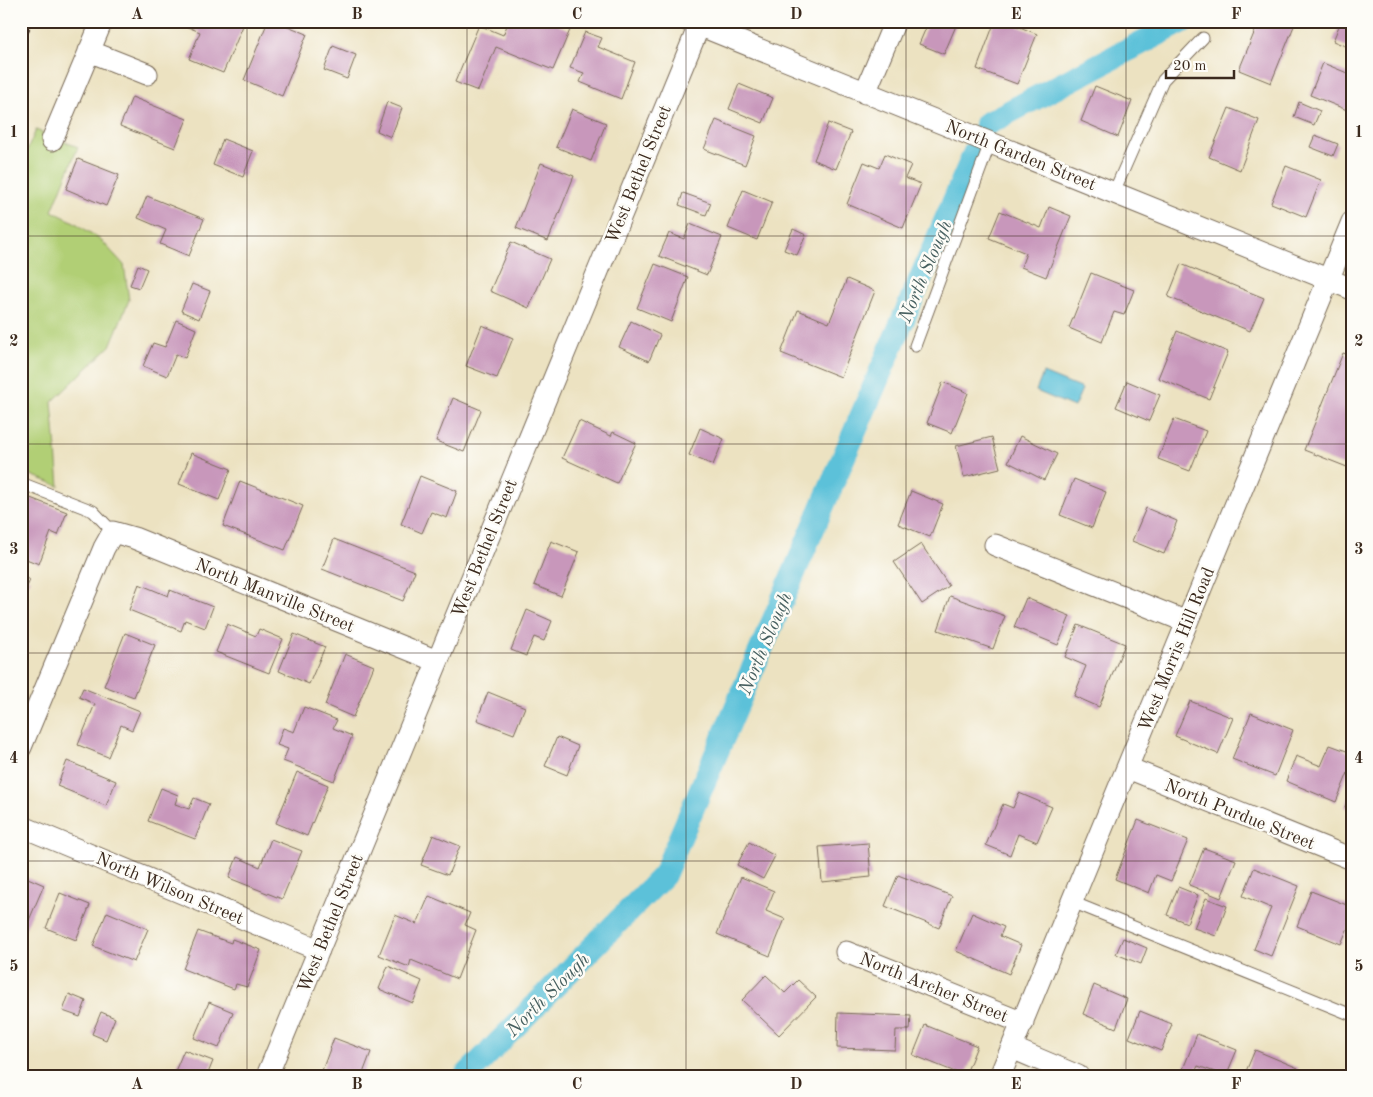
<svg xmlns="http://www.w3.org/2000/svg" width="1373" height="1097" viewBox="0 0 1373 1097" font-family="'Old Standard TT',serif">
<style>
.green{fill:#b1cf75;stroke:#767c4a}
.water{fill:#5bc1d9;stroke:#4b767c}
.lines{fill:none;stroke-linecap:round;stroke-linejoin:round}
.canal{stroke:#5bc1d9;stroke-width:24}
.building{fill:#c897bb}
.service-casing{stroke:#796a57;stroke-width:13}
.minor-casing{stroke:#796a57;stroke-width:23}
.service{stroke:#fff;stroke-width:11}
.minor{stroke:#fff;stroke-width:21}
.rail{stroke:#3b2a1e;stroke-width:4;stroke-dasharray:8 4;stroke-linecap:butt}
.grid{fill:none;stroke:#3b2a1e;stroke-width:1;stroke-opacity:0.55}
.labels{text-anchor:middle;stroke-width:5;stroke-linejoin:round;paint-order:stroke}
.street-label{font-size:18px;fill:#3b2a1e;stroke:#fdfcf7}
.water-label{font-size:19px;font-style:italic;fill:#465f5f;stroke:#fdfcf7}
.neatline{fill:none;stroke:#3b2a1e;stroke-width:2}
.grid-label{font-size:16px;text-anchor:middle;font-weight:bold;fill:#3b2a1e}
</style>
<rect width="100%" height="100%" fill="#fdfcf7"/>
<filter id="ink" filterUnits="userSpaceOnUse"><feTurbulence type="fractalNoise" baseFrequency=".02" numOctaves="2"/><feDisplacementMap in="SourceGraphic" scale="10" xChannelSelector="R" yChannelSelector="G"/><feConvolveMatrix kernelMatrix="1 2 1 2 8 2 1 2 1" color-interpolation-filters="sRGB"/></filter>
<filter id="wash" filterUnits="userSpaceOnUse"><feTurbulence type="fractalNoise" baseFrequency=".0096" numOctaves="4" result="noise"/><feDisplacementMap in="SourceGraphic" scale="20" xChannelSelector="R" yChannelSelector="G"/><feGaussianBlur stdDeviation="1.12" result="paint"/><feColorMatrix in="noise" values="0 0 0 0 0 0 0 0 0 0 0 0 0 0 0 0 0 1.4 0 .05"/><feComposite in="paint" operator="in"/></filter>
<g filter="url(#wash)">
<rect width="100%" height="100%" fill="#ece2c1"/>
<path class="green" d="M 36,130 L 78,147 L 52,211 L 74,222 L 101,240 L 124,265 L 129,300 L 110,346 L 52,402 L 59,486 L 21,471 L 21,164 Z"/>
<path class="water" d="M 1043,373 L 1082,389 L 1074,407 L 1036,391 Z"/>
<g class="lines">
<path class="canal" d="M 986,124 L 1183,21
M 466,1076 L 664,875 L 975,152"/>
</g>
<g id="blocks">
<path class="building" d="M 173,21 L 245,21 L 223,73 L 189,59 L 200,32 Z
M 268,21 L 276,21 L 307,34 L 282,96 L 244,80 Z
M 509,21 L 548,21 L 570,30 L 553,70 L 496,47 L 478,91 L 455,82 L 479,25 L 503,35 Z
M 929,21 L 958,21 L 944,54 L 919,44 Z
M 995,21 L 1005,21 L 1037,34 L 1017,84 L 977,69 Z
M 1259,21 L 1296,21 L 1271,83 L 1239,70 Z
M 1341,21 L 1352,21 L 1352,49 L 1333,41 Z
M 585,32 L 602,38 L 598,47 L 635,62 L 621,99 L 580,82 L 584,73 L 570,68 Z
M 333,46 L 356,55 L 347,79 L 324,70 Z
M 1323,63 L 1352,75 L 1352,112 L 1310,95 Z
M 739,84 L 773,98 L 763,123 L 729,109 Z
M 1095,86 L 1132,101 L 1118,137 L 1081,121 Z
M 132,97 L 187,119 L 175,148 L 120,126 Z
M 387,102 L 402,108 L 391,137 L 377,131 Z
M 1299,102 L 1320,111 L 1314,125 L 1294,117 Z
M 1229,108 L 1259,120 L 1240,170 L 1209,157 Z
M 572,109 L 606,123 L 591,161 L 556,147 Z
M 716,120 L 756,136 L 745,165 L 704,149 Z
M 828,123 L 851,132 L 836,169 L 814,160 Z
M 1315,135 L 1338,144 L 1333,156 L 1310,147 Z
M 223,139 L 253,151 L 243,177 L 213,165 Z
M 885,154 L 911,165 L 905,178 L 921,184 L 903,228 L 847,204 L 864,162 L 879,168 Z
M 78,159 L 119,175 L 106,206 L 66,189 Z
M 541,163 L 574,176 L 548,241 L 516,228 Z
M 1286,166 L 1321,180 L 1306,217 L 1271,203 Z
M 743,190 L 772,202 L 757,240 L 728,228 Z
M 683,193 L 711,203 L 706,215 L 679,205 Z
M 147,196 L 204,219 L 189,256 L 160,244 L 166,230 L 138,218 Z
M 1049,207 L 1071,216 L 1046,277 L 1021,267 L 1026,253 L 989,238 L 1000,211 L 1041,228 Z
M 690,224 L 722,237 L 707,275 L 659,256 L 669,233 L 684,239 Z
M 793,229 L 806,235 L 797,255 L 784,250 Z
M 511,242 L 550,259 L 529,308 L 490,291 Z
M 655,264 L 688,277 L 671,322 L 637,308 Z
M 1181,264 L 1264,298 L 1250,331 L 1168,297 Z
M 138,265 L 147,269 L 139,288 L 130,285 Z
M 1091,273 L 1134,290 L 1124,315 L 1114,312 L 1102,342 L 1069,328 Z
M 847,279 L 875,291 L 841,377 L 781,353 L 798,310 L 829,323 Z
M 192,284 L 210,291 L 199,319 L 181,311 Z
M 176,320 L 196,329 L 185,358 L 176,354 L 167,376 L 143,366 L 153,343 L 165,347 Z
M 631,321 L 660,335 L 649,361 L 619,347 Z
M 482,325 L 513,338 L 497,378 L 466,366 Z
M 1177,331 L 1228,352 L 1209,399 L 1158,378 Z
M 1343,353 L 1352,356 L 1352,469 L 1304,450 Z
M 1127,381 L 1160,395 L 1149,421 L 1116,407 Z
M 943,382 L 968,393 L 952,433 L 927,423 Z
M 453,398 L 481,410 L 464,452 L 436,441 Z
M 1174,419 L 1206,431 L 1190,471 L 1158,459 Z
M 579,421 L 611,436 L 613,432 L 636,443 L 617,483 L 562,458 Z
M 700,428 L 724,439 L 713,465 L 689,455 Z
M 1020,436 L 1057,454 L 1044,480 L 1008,462 Z
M 992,437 L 1000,468 L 964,477 L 956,446 Z
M 191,453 L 231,469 L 219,500 L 179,484 Z
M 420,476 L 457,491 L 447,518 L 431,512 L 422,533 L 401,524 Z
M 1074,479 L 1106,492 L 1092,528 L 1060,515 Z
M 240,481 L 303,506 L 285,550 L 223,526 Z
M 911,491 L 943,504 L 930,537 L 898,524 Z
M 25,496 L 67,512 L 58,535 L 51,532 L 39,564 L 21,557 L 21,507 Z
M 1146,508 L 1177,521 L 1164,554 L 1132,541 Z
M 334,539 L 415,571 L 403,601 L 322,569 Z
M 551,541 L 579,552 L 561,596 L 534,585 Z
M 921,544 L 949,586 L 922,604 L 894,562 Z
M 21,576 L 30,580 L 21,600 Z
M 139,584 L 168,596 L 170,590 L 213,607 L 205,628 L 185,620 L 181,631 L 129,610 Z
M 950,596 L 1005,616 L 993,649 L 938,630 Z
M 1026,598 L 1070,616 L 1058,645 L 1014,627 Z
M 527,610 L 552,621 L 544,641 L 534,637 L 526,656 L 511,650 Z
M 227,624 L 256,636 L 259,629 L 283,639 L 269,673 L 216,652 Z
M 1078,625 L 1125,644 L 1099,707 L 1074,696 L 1086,666 L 1065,657 Z
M 125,633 L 155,645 L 134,697 L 104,686 Z
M 294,634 L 325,647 L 309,684 L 279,671 Z
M 345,654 L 374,666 L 353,717 L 325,705 Z
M 83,688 L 140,711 L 132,730 L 121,725 L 108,757 L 78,745 L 95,704 L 79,697 Z
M 488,692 L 525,707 L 514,734 L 477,720 Z
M 1190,701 L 1233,718 L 1218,754 L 1175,736 Z
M 304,707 L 337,720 L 333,728 L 352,736 L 334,781 L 283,761 L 288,749 L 277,745 L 283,728 L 294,732 Z
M 1251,713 L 1293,730 L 1275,776 L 1232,759 Z
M 557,737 L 578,746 L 567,775 L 545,766 Z
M 1330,745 L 1352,753 L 1352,763 L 1336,802 L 1286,781 L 1296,756 L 1321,766 Z
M 67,761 L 116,781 L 106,806 L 57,786 Z
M 297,772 L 328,785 L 307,836 L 276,823 Z
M 161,788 L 178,795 L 175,804 L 189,809 L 194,798 L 209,804 L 195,839 L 148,821 Z
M 1352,790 L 1352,810 L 1345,807 Z
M 1019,793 L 1052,807 L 1037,842 L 1018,834 L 1010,855 L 986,845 L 1003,804 L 1013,808 Z
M 1138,820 L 1188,840 L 1171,881 L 1156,875 L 1149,893 L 1115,879 Z
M 433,835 L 460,846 L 448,875 L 421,865 Z
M 271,839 L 302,851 L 282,899 L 229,878 L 237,857 L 260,867 Z
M 749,842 L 775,856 L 763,879 L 737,865 Z
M 868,843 L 871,877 L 822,882 L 819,847 Z
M 1204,848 L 1236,860 L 1221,898 L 1189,885 Z
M 1254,868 L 1299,886 L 1271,956 L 1254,949 L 1271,908 L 1243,896 Z
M 21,875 L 44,885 L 21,939 Z
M 898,875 L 952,896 L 939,928 L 885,906 Z
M 741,877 L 774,891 L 766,911 L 785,919 L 770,956 L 717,934 Z
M 1178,887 L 1198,895 L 1187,923 L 1167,915 Z
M 1311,891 L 1352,907 L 1352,918 L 1341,944 L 1297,926 Z
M 60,893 L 90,905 L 76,940 L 46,928 Z
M 429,896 L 470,913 L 465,925 L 476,930 L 457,979 L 411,960 L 409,967 L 379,955 L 395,915 L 417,924 Z
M 1206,898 L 1227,906 L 1216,936 L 1194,928 Z
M 107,912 L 148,929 L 134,962 L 93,946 Z
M 972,913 L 1004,927 L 1000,936 L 1021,945 L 1009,974 L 956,951 Z
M 198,931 L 231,943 L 232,939 L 261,950 L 247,987 L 236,984 L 234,989 L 183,969 Z
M 1123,938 L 1147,948 L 1141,964 L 1116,954 Z
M 388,966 L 422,981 L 413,1003 L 379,989 Z
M 766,975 L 785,993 L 798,980 L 816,997 L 779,1035 L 742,1000 Z
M 1094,985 L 1127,999 L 1116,1028 L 1083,1014 Z
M 69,994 L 86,1001 L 80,1017 L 63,1011 Z
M 209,1002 L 233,1012 L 219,1048 L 194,1038 Z
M 1140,1011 L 1172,1024 L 1161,1051 L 1129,1038 Z
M 101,1012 L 115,1018 L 106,1040 L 92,1034 Z
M 838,1013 L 911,1016 L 910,1030 L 896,1030 L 895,1050 L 837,1048 Z
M 925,1025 L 977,1046 L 965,1076 L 913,1055 Z
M 1197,1034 L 1237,1050 L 1226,1076 L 1198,1066 L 1194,1074 L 1183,1069 Z
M 334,1038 L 371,1052 L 362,1076 L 320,1076 Z
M 184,1050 L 213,1061 L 207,1076 L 173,1076 Z
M 1255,1050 L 1298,1068 L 1294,1076 L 1244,1076 Z"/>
</g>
</g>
<g filter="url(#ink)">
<use href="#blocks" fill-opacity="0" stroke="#796a57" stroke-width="1"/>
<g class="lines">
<g class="service-casing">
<path id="service" d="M 1114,192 L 1163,80 L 1203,38
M 915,346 L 990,143
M 21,483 L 93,511 L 113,532
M 1072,902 L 1352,1015"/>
</g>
<g class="minor-casing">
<path id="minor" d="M 689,21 L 1352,289
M 89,51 L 147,74
M 865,93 L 895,21
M 52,140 L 102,21
M 995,545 L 1187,622
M 21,747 L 104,548 L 113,532 L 134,538 L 437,661
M 1128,768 L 1352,859
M 21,826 L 319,950
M 846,952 L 1023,1023
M 1012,1048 L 1078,1076
M 267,1076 L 701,21
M 1000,1076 L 1352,222"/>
</g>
<use href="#service" class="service"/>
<use href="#minor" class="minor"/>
<path class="rail" d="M 21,46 L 31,21"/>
</g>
</g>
<path class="grid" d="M 247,21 L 247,1076M 467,21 L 467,1076M 686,21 L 686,1076M 906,21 L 906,1076M 1126,21 L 1126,1076M 21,236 L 1352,236M 21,444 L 1352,444M 21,653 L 1352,653M 21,861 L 1352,861"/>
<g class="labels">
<g class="street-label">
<text transform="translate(1021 155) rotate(22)" y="6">North Garden Street</text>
<text transform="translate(638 174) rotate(-68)" y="6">West Bethel Street</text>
<text transform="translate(484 548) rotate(-68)" y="6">West Bethel Street</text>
<text transform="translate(275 595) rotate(22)" y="6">North Manville Street</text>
<text transform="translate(1176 649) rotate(-68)" y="6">West Morris Hill Road</text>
<text transform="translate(1240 814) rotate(22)" y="6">North Purdue Street</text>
<text transform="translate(170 888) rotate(23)" y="6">North Wilson Street</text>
<text transform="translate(330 923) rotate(-68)" y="6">West Bethel Street</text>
<text transform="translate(934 987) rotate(22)" y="6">North Archer Street</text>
</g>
<g class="water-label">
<text transform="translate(924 271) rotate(-67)" y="7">North Slough</text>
<text transform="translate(764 643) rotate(-67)" y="7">North Slough</text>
<text transform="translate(547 994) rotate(-45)" y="7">North Slough</text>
</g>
</g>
<rect width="1373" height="1097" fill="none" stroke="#fdfcf7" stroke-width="55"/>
<path d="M1166 70v8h68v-8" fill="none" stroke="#3b2a1e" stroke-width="2.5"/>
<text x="1173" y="70" font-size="15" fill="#3b2a1e" stroke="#fdfcf7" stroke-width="4" paint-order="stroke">20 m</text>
<rect x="28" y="28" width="1318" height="1042" class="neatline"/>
<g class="grid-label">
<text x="137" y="19">A</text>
<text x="357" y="19">B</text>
<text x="577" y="19">C</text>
<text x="796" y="19">D</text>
<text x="1016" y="19">E</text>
<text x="1236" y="19">F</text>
<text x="14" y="137">1</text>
<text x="1359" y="137">1</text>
<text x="14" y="346">2</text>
<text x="1359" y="346">2</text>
<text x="14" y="554">3</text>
<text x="1359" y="554">3</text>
<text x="14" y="763">4</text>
<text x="1359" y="763">4</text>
<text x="14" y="971">5</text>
<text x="1359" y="971">5</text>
<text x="137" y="1089">A</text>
<text x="357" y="1089">B</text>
<text x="577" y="1089">C</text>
<text x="796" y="1089">D</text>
<text x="1016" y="1089">E</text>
<text x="1236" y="1089">F</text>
</g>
</svg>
